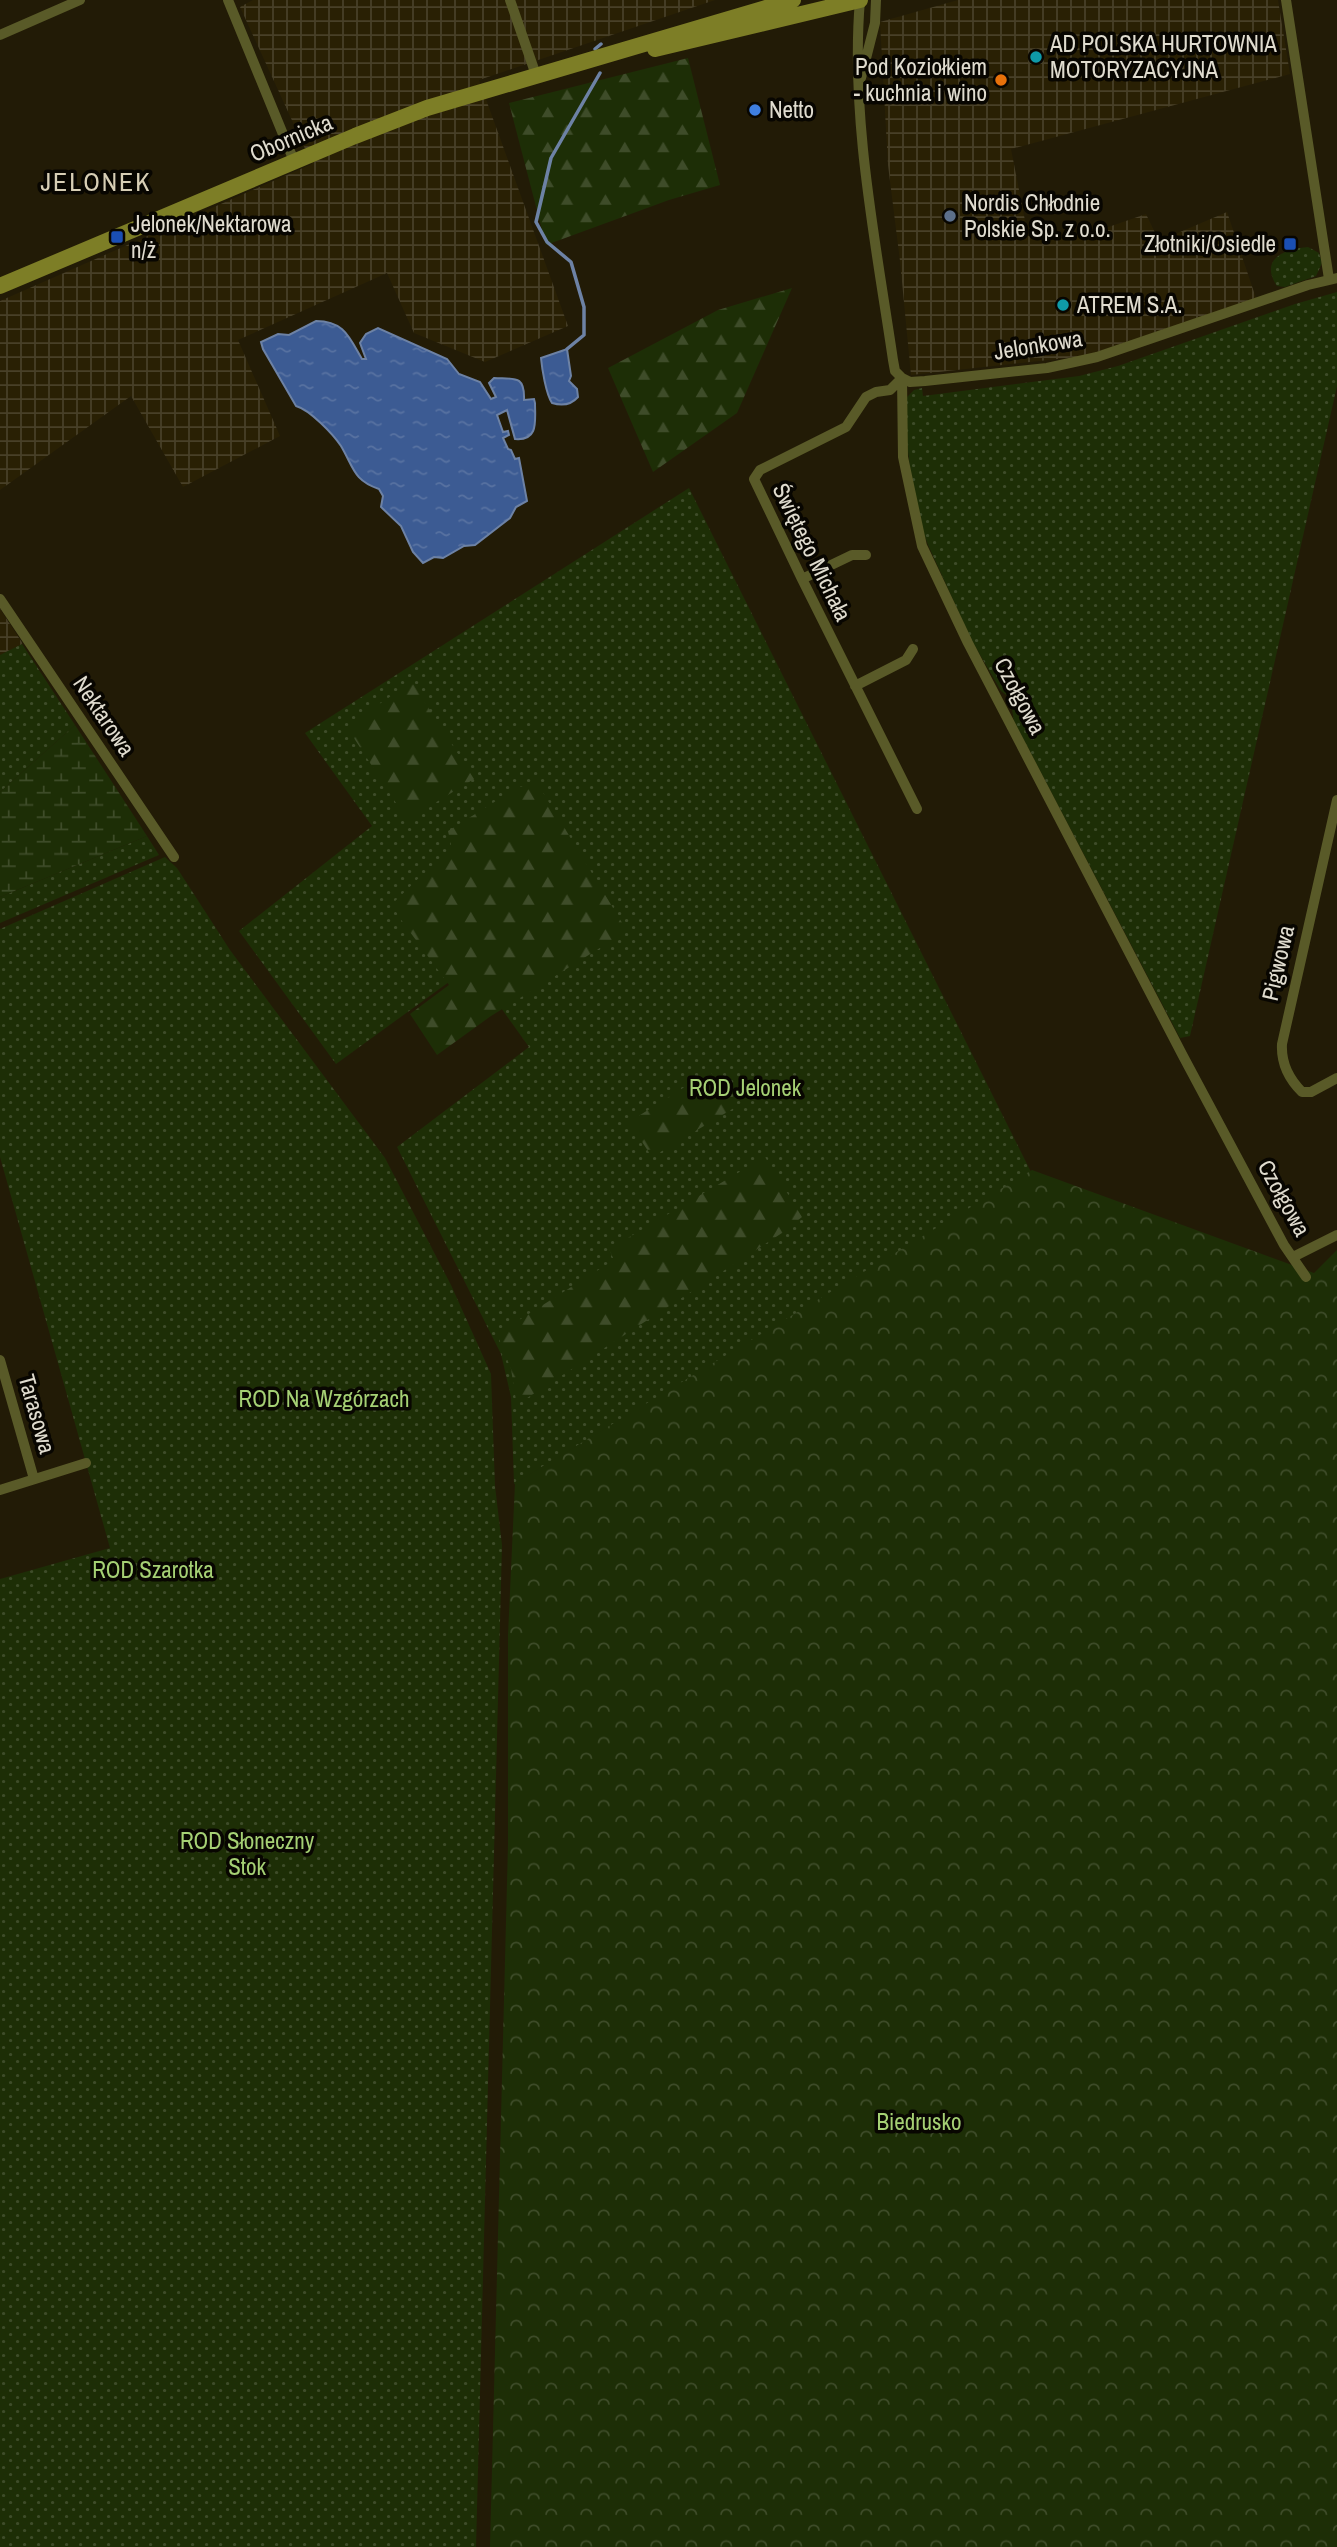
<svg xmlns="http://www.w3.org/2000/svg" width="1337" height="2547" viewBox="0 0 1337 2547" font-family="'Archivo Narrow',sans-serif">
<style>
.industrial{fill:url(#industrial-grid)}
.grass{fill:url(#grass-dots)}
.forest{fill:url(#forest-firs)}
.wetland{fill:url(#wetland-marsh)}
.park{fill:url(#park-crowns)}
.water{fill:url(#water-ripples);stroke:#6d82a5;stroke-width:2}
.lines{fill:none;stroke-linecap:round;stroke-linejoin:round}
.stream{stroke:#6d82a5;stroke-width:3.5}
.minor{stroke:#595a28;stroke-width:10}
.secondary{stroke:#7d7e26;stroke-width:16}
.culture-dot{fill:#0f9aa8;stroke:#080601;stroke-width:2.5}
.food-dot{fill:#e8710a;stroke:#080601;stroke-width:2.5}
.shop-dot{fill:#3f7fe0;stroke:#080601;stroke-width:2.5}
.service-dot{fill:#5c6f8a;stroke:#080601;stroke-width:2.5}
.transit-dot{fill:#1a4fb4;stroke:#080601;stroke-width:2.5}
.labels{text-anchor:middle;stroke-width:7;stroke-linejoin:round;paint-order:stroke}
.poi-label{font-size:23px;fill:#e0dccf;stroke:#080601;text-anchor:start}
.street-label{font-size:23px;fill:#e0dccf;stroke:#080601}
.park-label{font-size:23px;fill:#a5d074;stroke:#080601}
.quarter-label{font-size:26px;letter-spacing:2px;fill:#d7ceb5;stroke:#080601}
</style>
<defs>
<pattern id="industrial-grid" width="8" height="8" patternUnits="userSpaceOnUse" patternTransform="scale(1.75)"><rect width="8" height="8" fill="#292004"/><path d="M0 4h8M4 0v8" fill="none" stroke="#484028"/></pattern>
<pattern id="grass-dots" width="8" height="8" patternUnits="userSpaceOnUse" patternTransform="scale(1.75)"><rect width="8" height="8" fill="#1d2e06"/><path d="M2 2h.1M6 6h.1" fill="none" stroke="#3e4c29" stroke-width="1.8" stroke-linecap="round"/></pattern>
<pattern id="forest-firs" width="22" height="20" patternUnits="userSpaceOnUse" patternTransform="scale(1.75)"><rect width="22" height="20" fill="#1d2e06"/><path d="M5 1l3.5 6h-7zM16 11l3.5 6h-7z" fill="#3e4c29"/></pattern>
<pattern id="wetland-marsh" width="20" height="14" patternUnits="userSpaceOnUse" patternTransform="scale(1.75)"><rect width="20" height="14" fill="#1d2e06"/><path d="M1 5h8M5 5V1M11 12h8M15 12V8" fill="none" stroke="#3e4c29"/></pattern>
<pattern id="park-crowns" width="20" height="18" patternUnits="userSpaceOnUse" patternTransform="scale(1.75)"><rect width="20" height="18" fill="#1d2e06"/><path d="M2 6a3 3 0 1 1 6 0M12 15a3 3 0 1 1 6 0" fill="none" stroke="#3e4c29"/></pattern>
<pattern id="water-ripples" width="26" height="14" patternUnits="userSpaceOnUse" patternTransform="scale(1.75)"><rect width="26" height="14" fill="#3c5b93"/><path d="M2 4q2-2 4 0t4 0M15 11q2-2 4 0t4 0" fill="none" stroke="#5872a1"/></pattern>
</defs>
<rect width="100%" height="100%" fill="#221b06"/>
<path class="industrial" d="M 253,0 L 715,0 L 479,80 L 568,326 L 485,362 L 414,333 L 387,273 L 238,340 L 280,436 L 183,487 L 131,396 L 0,490 L 0,301 L 312,164 L 240,7 Z
M 958,0 L 1278,0 L 1290,74 L 1011,149 L 1028,236 L 1094,232 L 1146,214 L 1159,241 L 1227,212 L 1256,298 L 1085,356 L 911,375 L 900,261 L 888,165 L 880,22 Z
M 0,609 L 23,644 L 0,655 Z"/>
<path class="grass" d="M 1308,247 L 1319,253 L 1322,263 L 1316,276 L 1285,287 L 1277,286 C 1259,259 1284,249 1308,247 Z
M 1337,292 L 1337,386 L 1190,1036 L 1180,1038 L 1014,721 L 1010,698 L 1001,691 L 972,641 L 928,545 L 921,526 L 912,488 L 904,414 L 907,397 L 914,390 L 922,388 L 923,396 L 1079,376 L 1118,366 L 1295,304 Z
M 689,488 L 1031,1172 L 514,1484 L 511,1397 L 501,1354 L 397,1147 L 529,1047 L 471,966 L 336,1064 L 239,931 L 372,826 L 305,733 Z
M 22,644 L 75,725 L 0,792 L 0,655 Z
M 147,836 L 159,855 L 0,923 L 0,897 Z
M 165,857 L 177,868 L 230,950 L 385,1158 L 451,1285 L 491,1374 L 495,1486 L 502,1545 L 476,2547 L 0,2547 L 0,1579 L 110,1548 L 0,1157 L 0,929 Z"/>
<path class="forest" d="M 688,58 L 720,185 L 669,200 L 546,245 L 509,103 Z
M 792,288 L 737,413 L 653,472 L 608,368 L 718,310 Z
M 412,682 L 474,779 L 407,820 L 350,732 L 354,721 Z
M 536,781 L 627,931 L 491,1016 L 437,1055 L 410,1014 L 449,985 L 399,917 L 392,904 L 421,876 L 453,854 L 448,831 L 515,789 Z
M 710,1071 L 734,1108 L 652,1157 L 629,1122 Z
M 765,1157 L 802,1217 L 782,1233 L 524,1400 L 516,1400 L 511,1369 L 497,1334 L 614,1260 L 609,1249 Z"/>
<path class="wetland" d="M 75,725 L 147,836 L 0,897 L 0,792 Z"/>
<path class="park" d="M 1032,1170 L 1314,1273 L 1337,1250 L 1337,2547 L 490,2547 L 508,1844 L 508,1635 L 515,1483 Z"/>
<path class="water" d="M 316,321 C 344,321 349,337 362,359 L 366,359 L 360,343 L 366,334 L 378,328 L 447,359 L 459,374 L 480,382 L 491,399 L 496,397 L 489,383 L 494,378 C 515,379 525,375 524,400 L 534,399 L 535,403 C 535,421 539,441 515,439 L 507,410 L 497,415 L 503,432 L 508,431 L 509,435 L 503,438 L 508,449 L 511,450 L 515,459 L 519,458 L 527,501 L 516,507 L 510,518 L 475,545 L 464,546 L 443,558 L 434,557 L 423,563 L 413,552 L 401,526 L 381,507 L 383,496 L 379,489 C 353,480 354,468 341,446 C 333,434 310,410 296,406 L 263,349 L 261,342 L 278,334 L 289,335 Z
M 567,349 L 571,376 L 569,381 L 577,389 L 578,397 C 571,405 562,406 552,403 C 546,394 542,369 541,358 Z"/>
<g class="lines">
<path class="stream" d="M 595,49 L 601,44
M 567,349 L 584,335 L 584,307 L 571,262 L 547,242 L 536,222 L 551,158 L 600,73"/>
<path class="minor" d="M 228,0 L 294,161
M 510,0 L 536,75
M 860,0 C 850,116 876,244 893,360 L 895,371 L 902,378 L 903,457 L 922,546 L 968,643 L 1183,1056 L 1284,1245 L 1306,1277
M 1286,0 L 1329,279
M 0,35 L 80,0
M 861,78 L 875,23 L 876,0
M 902,378 L 890,390 L 876,392 L 866,397 L 846,427 L 760,470 L 754,479 L 802,579 L 917,809
M 902,378 L 910,382 L 925,381 L 1047,368 L 1097,357 L 1308,285 L 1337,278
M 802,579 L 852,555 L 866,555
M 0,599 L 174,857
M 855,686 L 906,660 L 913,649
M 1337,800 L 1282,1044 C 1281,1062 1289,1079 1302,1092 L 1311,1092 L 1337,1078
M 1293,1257 L 1337,1235
M 0,1360 L 34,1479
M 0,1490 L 86,1463"/>
<path class="secondary" d="M 655,49 L 860,0
M 0,286 L 355,136 L 427,108 L 793,0"/>
</g>
<g class="culture-dot">
<circle cx="1036" cy="57" r="7"/>
<circle cx="1063" cy="305" r="7"/>
</g>
<circle class="food-dot" cx="1001" cy="80" r="7"/>
<circle class="shop-dot" cx="755" cy="110" r="7"/>
<circle class="service-dot" cx="950" cy="216" r="7"/>
<g class="transit-dot">
<rect x="110" y="230" width="14" height="14" rx="3.5"/>
<rect x="1283" y="237" width="14" height="14" rx="3.5"/>
</g>
<g class="labels">
<g class="poi-label">
<text x="1050" y="52">AD POLSKA HURTOWNIA<tspan x="1050" dy="26">MOTORYZACYJNA</tspan></text>
<text x="987" y="75" text-anchor="end">Pod Koziołkiem<tspan x="987" dy="26">- kuchnia i wino</tspan></text>
<text x="769" y="118">Netto</text>
<text x="964" y="211">Nordis Chłodnie<tspan x="964" dy="26">Polskie Sp. z o.o.</tspan></text>
<text x="131" y="232">Jelonek/Nektarowa<tspan x="131" dy="26">n/ż</tspan></text>
<text x="1276" y="252" text-anchor="end">Złotniki/Osiedle</text>
<text x="1077" y="313">ATREM S.A.</text>
</g>
<g class="street-label">
<text transform="translate(291 138) rotate(-23)" y="8">Obornicka</text>
<text transform="translate(1038 345) rotate(-9)" y="8">Jelonkowa</text>
<text transform="translate(812 552) rotate(64)" y="8">Świętego Michała</text>
<text transform="translate(1020 696) rotate(62)" y="8">Czołgowa</text>
<text transform="translate(104 716) rotate(56)" y="8">Nektarowa</text>
<text transform="translate(1278 963) rotate(-77)" y="8">Pigwowa</text>
<text transform="translate(1284 1198) rotate(61)" y="8">Czołgowa</text>
<text transform="translate(37 1414) rotate(74)" y="8">Tarasowa</text>
</g>
<g class="park-label">
<text x="745" y="1096">ROD Jelonek</text>
<text x="324" y="1407">ROD Na Wzgórzach</text>
<text x="153" y="1578">ROD Szarotka</text>
<text x="247" y="1849">ROD Słoneczny<tspan x="247" dy="26">Stok</tspan></text>
<text x="919" y="2130">Biedrusko</text>
</g>
<g class="quarter-label">
<text x="96" y="191">JELONEK</text>
</g>
</g>
</svg>
